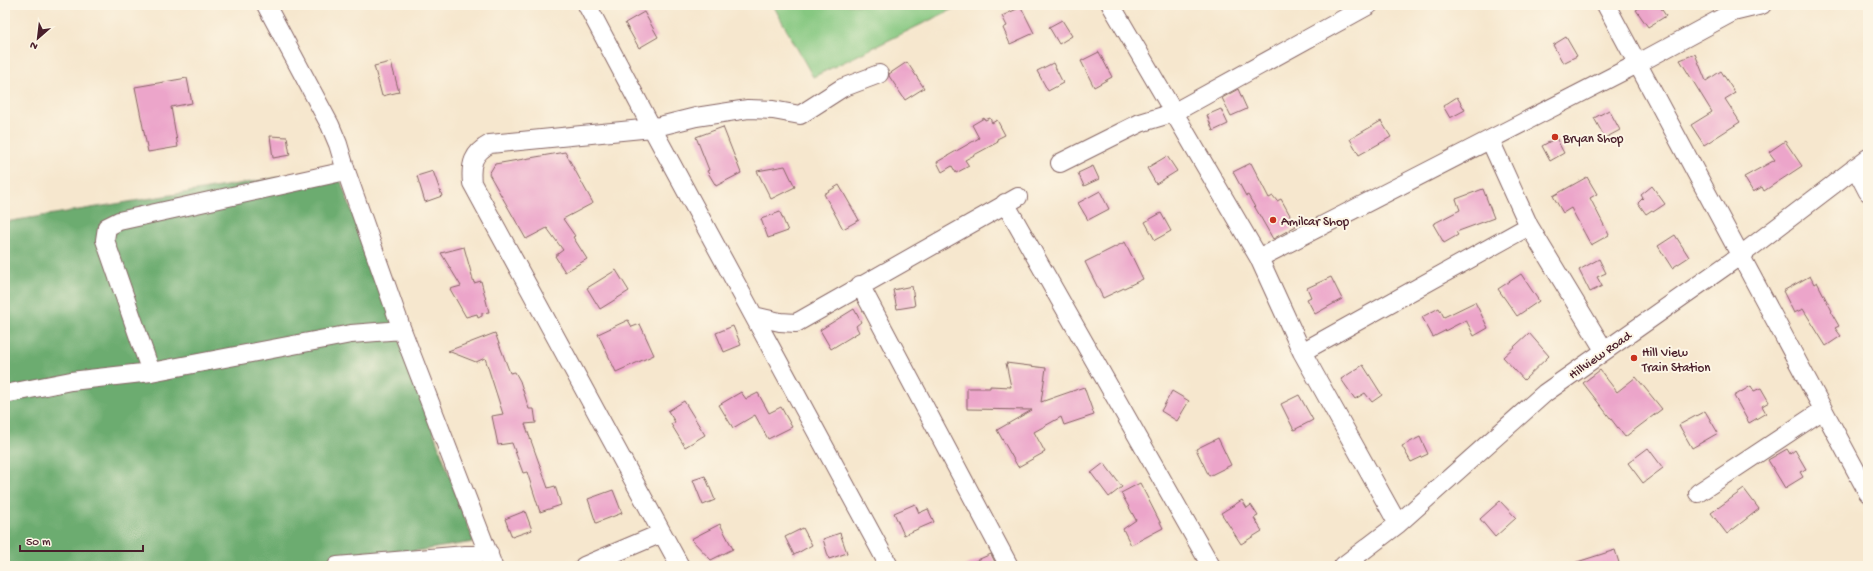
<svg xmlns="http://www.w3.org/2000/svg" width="1873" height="571" viewBox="0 0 1873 571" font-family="'Gochi Hand',sans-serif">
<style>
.green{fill:#86c881;stroke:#687456}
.forest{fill:#6cac6f;stroke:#5b664d}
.building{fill:#eca5ca}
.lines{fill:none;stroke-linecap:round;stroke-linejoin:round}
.minor-casing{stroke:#866564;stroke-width:20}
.minor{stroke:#fff;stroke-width:18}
.poi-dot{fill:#c8321e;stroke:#fcf5e5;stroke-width:1.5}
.labels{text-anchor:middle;stroke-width:4;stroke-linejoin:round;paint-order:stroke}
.poi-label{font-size:13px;fill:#4a1f2b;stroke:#fcf5e5;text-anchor:start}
.street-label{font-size:13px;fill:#4a1f2b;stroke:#fcf5e5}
</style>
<rect width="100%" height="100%" fill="#fcf5e5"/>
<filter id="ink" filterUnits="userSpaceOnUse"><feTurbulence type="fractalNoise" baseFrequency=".025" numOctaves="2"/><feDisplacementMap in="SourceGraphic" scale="8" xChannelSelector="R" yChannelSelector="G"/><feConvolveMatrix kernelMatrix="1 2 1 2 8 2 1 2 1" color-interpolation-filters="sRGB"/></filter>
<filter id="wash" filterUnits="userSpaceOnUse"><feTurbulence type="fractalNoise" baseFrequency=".012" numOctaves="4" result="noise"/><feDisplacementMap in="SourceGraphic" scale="16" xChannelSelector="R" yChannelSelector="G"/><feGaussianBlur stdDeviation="0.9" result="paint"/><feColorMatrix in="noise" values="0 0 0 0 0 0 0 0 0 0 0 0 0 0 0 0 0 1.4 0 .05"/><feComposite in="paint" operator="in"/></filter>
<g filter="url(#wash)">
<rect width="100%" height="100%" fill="#f6e7ce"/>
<path class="green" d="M 773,5 L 961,5 L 813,77 Z"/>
<path class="forest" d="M 336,168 L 474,542 L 319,566 L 5,566 L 5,222 Z"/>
<g id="blocks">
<path class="building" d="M 1644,5 L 1659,5 L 1666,16 L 1648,27 L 1636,10 Z
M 1021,7 L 1034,33 L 1010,44 L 1003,28 L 1007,26 L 1002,16 Z
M 644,12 L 658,37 L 639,48 L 625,23 Z
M 1062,20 L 1072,36 L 1059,44 L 1049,27 Z
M 1566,37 L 1577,56 L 1563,63 L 1553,45 Z
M 1099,52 L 1112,77 L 1094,87 L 1081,61 Z
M 1695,54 L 1706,81 L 1721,71 L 1735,93 L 1725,99 L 1740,122 L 1704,145 L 1691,125 L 1712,112 L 1680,60 Z
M 391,62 L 399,92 L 382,96 L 374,66 Z
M 907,62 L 924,88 L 905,100 L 889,76 L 889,74 Z
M 1053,63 L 1063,83 L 1048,91 L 1037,71 Z
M 187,78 L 192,103 L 171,107 L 178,147 L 148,152 L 135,87 Z
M 1238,89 L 1247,109 L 1231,116 L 1222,98 Z
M 1457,97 L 1465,110 L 1450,118 L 1443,106 Z
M 1221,109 L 1228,124 L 1213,131 L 1207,115 Z
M 1609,110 L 1620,130 L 1605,138 L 1594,118 Z
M 984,118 L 985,120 L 990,118 L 992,123 L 997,120 L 1005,135 L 997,139 L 998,142 L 965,160 L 969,166 L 956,173 L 952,166 L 942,172 L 937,162 L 979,138 L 972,125 Z
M 1381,121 L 1391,137 L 1359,155 L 1350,139 Z
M 723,127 L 741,173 L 716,186 L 707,171 L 709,170 L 696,137 Z
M 270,136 L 287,137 L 290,155 L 273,158 Z
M 1556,138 L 1564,153 L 1550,161 L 1542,146 Z
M 1785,141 L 1802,166 L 1764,191 L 1762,187 L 1753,192 L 1744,177 L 1775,160 L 1769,152 Z
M 565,152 L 593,203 L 563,219 L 575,236 L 573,237 L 587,259 L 565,272 L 555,256 L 563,250 L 547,228 L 526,239 L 489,174 L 495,164 Z
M 1167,156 L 1177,171 L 1156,184 L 1147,168 Z
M 1251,163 L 1269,198 L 1273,196 L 1277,201 L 1281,199 L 1296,226 L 1273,239 L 1248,195 L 1246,196 L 1233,172 Z
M 785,166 L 795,187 L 771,199 L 757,171 Z
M 1093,166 L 1099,179 L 1084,186 L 1078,173 Z
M 433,171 L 442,196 L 425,202 L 417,176 Z
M 1587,177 L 1597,194 L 1590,198 L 1609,235 L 1591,245 L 1571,208 L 1563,213 L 1553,196 Z
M 839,185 L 859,220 L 843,229 L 824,194 Z
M 1652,186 L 1665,204 L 1653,212 L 1652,210 L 1646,214 L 1638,203 L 1643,198 L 1641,195 Z
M 1483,189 L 1494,218 L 1456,232 L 1458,235 L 1444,243 L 1433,224 L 1460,210 L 1456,199 Z
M 1100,191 L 1109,209 L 1088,220 L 1078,203 Z
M 780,212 L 788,231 L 768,238 L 761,219 Z
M 1161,213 L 1171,231 L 1155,240 L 1145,222 Z
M 1675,235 L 1689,257 L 1672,268 L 1658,246 Z
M 1125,242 L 1143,279 L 1103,298 L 1085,262 Z
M 464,247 L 474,283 L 481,281 L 489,312 L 482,313 L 482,316 L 478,318 L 477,314 L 466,317 L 450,289 L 461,286 L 441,253 Z
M 1599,259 L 1606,273 L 1597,277 L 1602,286 L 1590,292 L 1579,270 Z
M 616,270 L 629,291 L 600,309 L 587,288 Z
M 1521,274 L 1539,301 L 1517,316 L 1498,289 Z
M 1810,276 L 1814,284 L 1817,282 L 1832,311 L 1831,312 L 1839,326 L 1835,328 L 1841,336 L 1826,346 L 1803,309 L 1794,313 L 1783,291 Z
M 1331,277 L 1342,299 L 1315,314 L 1307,299 L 1311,297 L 1307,288 Z
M 912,286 L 915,306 L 897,309 L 893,290 Z
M 1475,302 L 1488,328 L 1474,336 L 1466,320 L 1433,337 L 1422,317 L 1439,308 L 1444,317 Z
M 854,309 L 861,322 L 856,326 L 859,332 L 831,349 L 820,330 Z
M 628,320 L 632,327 L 640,324 L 654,355 L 616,372 L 598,334 Z
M 733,326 L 741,345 L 724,352 L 716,333 Z
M 495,333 L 510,373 L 515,372 L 520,381 L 529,409 L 534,409 L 536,423 L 525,424 L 548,488 L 555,486 L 561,505 L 540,512 L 527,472 L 523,473 L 512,443 L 498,445 L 492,416 L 503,414 L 485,358 L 476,362 L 448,351 Z
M 1529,333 L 1549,356 L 1524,380 L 1503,357 Z
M 1006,363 L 1046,368 L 1041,402 L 1084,387 L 1094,415 L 1064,425 L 1061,417 L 1034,432 L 1045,452 L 1018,467 L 997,430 L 1032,410 L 967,409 L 967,388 L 990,388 L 990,386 L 1011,387 Z
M 1363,365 L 1382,395 L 1372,402 L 1365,393 L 1355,399 L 1341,379 Z
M 1600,370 L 1617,392 L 1636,377 L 1662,409 L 1625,437 L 1583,383 Z
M 1751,386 L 1754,391 L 1761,388 L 1769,402 L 1762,406 L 1766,413 L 1749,423 L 1734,396 Z
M 1172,391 L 1189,401 L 1177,421 L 1161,411 Z
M 741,392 L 746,399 L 758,393 L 769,413 L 781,407 L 792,427 L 768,439 L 755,415 L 733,428 L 719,405 Z
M 1299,395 L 1313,420 L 1294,430 L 1281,404 Z
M 684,401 L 705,435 L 685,447 L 671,424 L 675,422 L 668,411 Z
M 1705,411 L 1718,433 L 1692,448 L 1679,425 Z
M 1420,437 L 1428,454 L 1411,462 L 1402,446 Z
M 1218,438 L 1231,465 L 1209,476 L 1196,449 Z
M 1648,448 L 1663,468 L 1643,483 L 1628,463 Z
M 1787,449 L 1790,454 L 1795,450 L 1806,469 L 1800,472 L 1803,477 L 1785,488 L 1768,460 Z
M 1104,463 L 1122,487 L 1109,497 L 1091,473 Z
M 705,476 L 715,500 L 703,505 L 693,480 Z
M 1140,483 L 1163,528 L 1131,545 L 1123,529 L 1136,520 L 1121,493 Z
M 1744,489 L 1759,509 L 1727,534 L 1711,513 Z
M 613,490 L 622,513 L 596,523 L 588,499 Z
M 1242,500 L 1247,508 L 1251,505 L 1258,516 L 1254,518 L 1262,531 L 1241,544 L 1221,513 Z
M 1500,501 L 1516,518 L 1495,537 L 1480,519 Z
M 915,504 L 919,513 L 928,509 L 934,522 L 904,535 L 894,513 Z
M 525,511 L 532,530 L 512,537 L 505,519 Z
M 720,524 L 733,549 L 711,560 L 691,539 Z
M 803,528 L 812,545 L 794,555 L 785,537 Z
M 840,533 L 847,553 L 829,559 L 823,539 Z
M 1615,550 L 1620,566 L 1574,566 L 1574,563 Z
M 991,554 L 997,566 L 964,566 Z"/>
</g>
</g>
<g filter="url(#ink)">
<use href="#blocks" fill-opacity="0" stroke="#866564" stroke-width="1"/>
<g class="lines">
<g class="minor-casing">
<path id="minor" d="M 266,5 L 330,125 L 338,144 L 346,171 L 402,330 L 493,566
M 587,5 L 652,128 L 889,566
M 1111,5 L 1259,258 L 1302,352 L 1398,524
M 1606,5 L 1868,493
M 1490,140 L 1529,226 L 1604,350
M 1060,163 L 1140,123 L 1173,113 L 1369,5
M 1855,167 L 1868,192
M 1005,203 L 1211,566
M 1259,258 L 1637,64 L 1733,12 L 1762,5
M 860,285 L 1009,566
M 754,316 L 780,322 L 796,323 L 1018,197
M 1302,352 L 1529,226
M 151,372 L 105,240 L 107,227 L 119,221 L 346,171
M 5,394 L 71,381 L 151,372 L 351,334 L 402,330
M 1698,493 L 1823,410
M 337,566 L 489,553
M 584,566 L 662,533
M 680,566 L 472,183 C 470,164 473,153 490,144 L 652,128 L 696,117 L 748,109 L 773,110 L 800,115 L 842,88 L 879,74
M 1343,566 L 1398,524 L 1545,393 L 1741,255 L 1868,158"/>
</g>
<use href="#minor" class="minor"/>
</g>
</g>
<g class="poi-dot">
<circle cx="1555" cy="137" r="4"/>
<circle cx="1273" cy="220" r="4"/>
<circle cx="1634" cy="358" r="4"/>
</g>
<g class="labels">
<g class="poi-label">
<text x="1563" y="142">Bryan Shop</text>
<text x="1281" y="225">Amilcar Shop</text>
<text x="1642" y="356">Hill View<tspan x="1642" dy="15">Train Station</tspan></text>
</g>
<g class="street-label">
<text transform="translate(1599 354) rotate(-35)" y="5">Hillview Road</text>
</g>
</g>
<rect width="1873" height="571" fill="none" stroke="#fcf5e5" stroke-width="20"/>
<g transform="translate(38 38) rotate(208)" stroke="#fcf5e5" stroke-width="3" paint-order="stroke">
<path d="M0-3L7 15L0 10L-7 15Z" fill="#4a1f2b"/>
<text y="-6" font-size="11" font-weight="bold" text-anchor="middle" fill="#4a1f2b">N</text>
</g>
<path d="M20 545v6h123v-6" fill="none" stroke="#4a1f2b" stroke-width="2"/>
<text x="26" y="545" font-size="12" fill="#4a1f2b" stroke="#fcf5e5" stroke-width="3" paint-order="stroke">50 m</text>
</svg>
